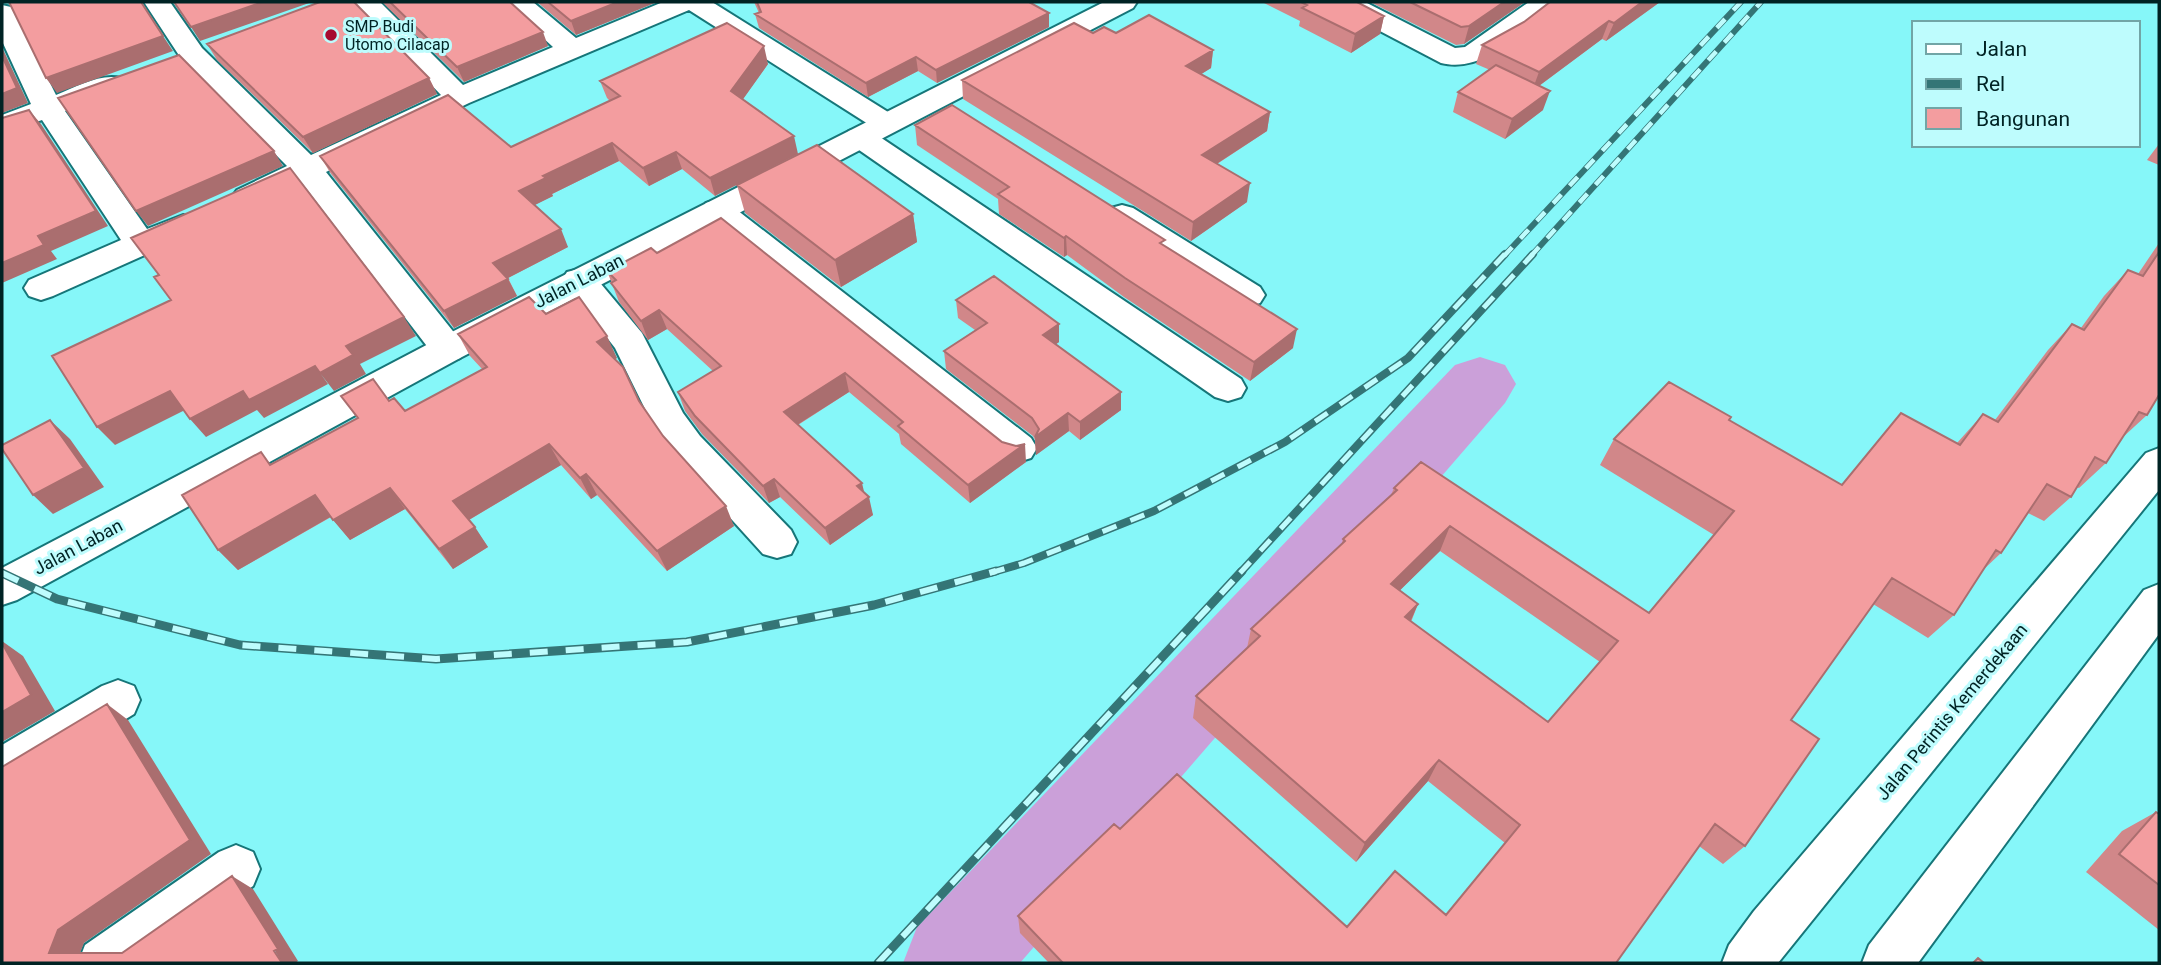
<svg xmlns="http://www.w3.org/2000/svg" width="2161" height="965" viewBox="0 0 2161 965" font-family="Roboto,sans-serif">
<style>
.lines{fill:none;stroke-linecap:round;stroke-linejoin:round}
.river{fill:#cba0d9;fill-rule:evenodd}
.street-casing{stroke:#167679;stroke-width:4}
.secondary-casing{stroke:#167679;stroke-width:4}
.street{fill:#fff;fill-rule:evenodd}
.secondary{fill:#fff;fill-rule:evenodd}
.rail-far2-casing{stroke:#347576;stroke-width:6}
.rail-far1-casing{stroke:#347576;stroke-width:8}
.rail-casing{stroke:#347576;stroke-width:9}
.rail-far2{stroke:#befcfd;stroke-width:4.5;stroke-dasharray:12;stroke-linecap:butt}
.rail-far1{stroke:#befcfd;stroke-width:5;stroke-dasharray:15;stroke-linecap:butt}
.rail{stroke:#befcfd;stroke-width:6;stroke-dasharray:18;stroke-linecap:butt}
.wall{fill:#d18789;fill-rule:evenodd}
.shaded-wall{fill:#aa6e6f}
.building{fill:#f39d9f;stroke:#aa6e6f;stroke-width:2;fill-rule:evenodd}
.poi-dot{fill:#a60b31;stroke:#befcfd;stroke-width:2.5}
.labels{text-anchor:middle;stroke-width:6;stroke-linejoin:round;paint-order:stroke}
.far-poi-label{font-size:16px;fill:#002324;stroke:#befcfd;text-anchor:start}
.street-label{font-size:18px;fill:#002324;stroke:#befcfd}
</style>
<rect width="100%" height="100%" fill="#86f7f9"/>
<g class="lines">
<path class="river" d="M 1480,357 L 1505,365 L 1516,384 L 1505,403 L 1020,963 L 903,963 L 917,927 L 1455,365 Z"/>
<g class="street-casing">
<path id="street" d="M 144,2 L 170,2 L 202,48 L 311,155 L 441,95 L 352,2 L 380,2 L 463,85 L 553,47 L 504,2 L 533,2 L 576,38 L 663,2 L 712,2 L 896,117 L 901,123 L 896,129 L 886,132 L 876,129 L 689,10 L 469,103 L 326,172 L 460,340 L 466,349 L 460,358 L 448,362 L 436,358 L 302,183 C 282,193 259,210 237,204 L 232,197 L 237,190 L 287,166 L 182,60 Z
M 1332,2 L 1365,2 L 1455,48 L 1465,47 L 1529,2 L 1559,2 L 1555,8 C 1523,31 1484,74 1441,63 L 1336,8 Z
M 2,5 L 11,7 L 15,13 L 56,95 C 76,87 100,73 121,78 L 125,84 L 121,90 L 65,111 L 147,229 L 183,215 L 194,219 L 199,226 L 194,233 L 53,296 L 41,300 L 29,296 L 24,288 L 29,280 L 121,240 L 42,120 L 2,134 L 2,115 L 31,104 L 2,41 Z
M 860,128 L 871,131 L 1241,379 L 1246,388 L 1241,397 L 1228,401 L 1215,397 L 849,143 L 845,137 L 849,131 Z
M 717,200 L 728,203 L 1031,438 L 1037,448 L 1031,458 L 1018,462 L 1005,458 L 706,217 L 701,210 L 706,203 Z
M 1122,205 L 1133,208 L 1260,287 L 1265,295 L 1260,303 L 1248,307 L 1236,303 L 1111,222 L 1106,215 L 1111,208 Z
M 579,269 L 591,272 L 642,333 L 683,413 L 700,436 L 791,530 L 797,542 L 791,554 L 777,558 L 763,554 L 674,456 L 651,421 L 615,348 L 562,280 L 567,272 Z
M 118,680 L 134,686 L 140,700 L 134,714 L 18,785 L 2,791 L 2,745 L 102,686 Z
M 236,845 L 253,852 L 260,869 L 253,886 L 145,963 L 78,963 L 85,945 L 219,852 Z"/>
</g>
<g class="secondary-casing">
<path id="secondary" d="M 1104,2 L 1137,2 L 1133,8 L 460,358 L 17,600 L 2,605 L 2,568 L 436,340 Z
M 2159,448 L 2159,490 L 1778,963 L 1722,963 L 1729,945 L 1754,911 L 2146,453 Z
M 2159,584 L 2159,634 L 1918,963 L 1862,963 L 1869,945 L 2144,590 Z"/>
</g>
<use href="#street" class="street"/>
<use href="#secondary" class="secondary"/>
<g class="rail-far2-casing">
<path id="rail-far2" d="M 1504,256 L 1741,2
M 1531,256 L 1761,2"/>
</g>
<g class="rail-far1-casing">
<path id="rail-far1" d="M 990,573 L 1024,563 L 1154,511 L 1285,442 L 1408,358 L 1505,254
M 1240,573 L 1533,254"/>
</g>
<g class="rail-casing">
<path id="rail" d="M 2,573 L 57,599 L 240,645 L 436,659 L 687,642 L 874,605 L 996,571
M 878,963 L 1242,571"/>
</g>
<use href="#rail-far2" class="rail-far2"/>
<use href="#rail-far1" class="rail-far1"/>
<use href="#rail" class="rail"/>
</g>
<path class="wall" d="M 382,2 L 510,2 L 548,46 L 464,82 Z
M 537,2 L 657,2 L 576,35 Z
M 754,2 L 1029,2 L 1049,27 L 937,83 L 918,71 L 868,97 L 759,28 L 755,14 L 759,13 Z
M 1262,2 L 1357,2 L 1384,16 L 1380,34 L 1351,53 L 1299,26 L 1300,21 Z
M 1370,2 L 1525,2 L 1464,44 L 1456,45 Z
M 1660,2 L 1606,41 L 1602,39 L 1539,86 L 1543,110 L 1505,139 L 1453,112 L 1458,92 L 1490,70 L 1476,64 L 1482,45 L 1524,22 Z
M 1093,33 L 1116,33 L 1213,50 L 1211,68 L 1201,74 L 1270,112 L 1267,131 L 1217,164 L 1247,202 L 1191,241 L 963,99 L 962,80 Z
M 207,44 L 429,78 L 437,94 L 313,153 L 217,60 Z
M 768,64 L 743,99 L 715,196 L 682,169 L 649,186 L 619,161 L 552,194 L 553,196 L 534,205 L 568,247 L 508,278 L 517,296 L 454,328 L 331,174 L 320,156 L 511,147 L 610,101 L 607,98 L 600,81 Z
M 915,125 L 1164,246 L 1293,348 L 1250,381 L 1124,297 L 1067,255 L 1064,257 L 999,214 L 998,199 L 917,145 Z
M 2159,144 L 2159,165 L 2147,160 Z
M 737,185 L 913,214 L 917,242 L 841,287 L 745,213 Z
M 2159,243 L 2159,395 L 2147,415 L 2122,438 L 2106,463 L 2079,488 L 2076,487 L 2071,497 L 2044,521 L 2028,513 L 2001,553 L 1983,570 L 1954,615 L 1928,638 L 1873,604 L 1791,720 L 1745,846 L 1723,864 L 1699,846 L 1616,963 L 1049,963 L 1020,933 L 1018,916 L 1120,829 L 1347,927 L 1446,915 L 1505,843 L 1428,781 L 1356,862 L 1193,718 L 1196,696 L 1247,648 L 1251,629 L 1341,546 L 1343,539 L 1391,495 L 1394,488 L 1649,613 L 1714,535 L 1600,465 L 1614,439 L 1729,421 L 1842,485 L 1957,443 L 1983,414 L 1995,420 L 2048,350 L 2072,324 L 2081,328 L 2104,296 L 2128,270 L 2138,274 ZM 1440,551 L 1600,662 L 1548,722 L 1411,622 L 1418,604 L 1400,590 Z
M 657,253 L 1026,462 L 970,503 L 901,444 L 899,434 L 849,392 L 798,425 L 864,492 L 873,515 L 830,545 L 780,497 L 769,503 L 702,434 L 685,411 L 678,392 L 713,371 L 667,329 L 648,340 L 619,302 L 607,271 Z
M 956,300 L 1059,324 L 1059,342 L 1056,344 L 1121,392 L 1121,410 L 1080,440 L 1069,431 L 1036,455 L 1035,440 L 1033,436 L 946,369 L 944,351 L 975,330 L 958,318 Z
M 546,314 L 617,358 L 615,359 L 639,401 L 663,436 L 734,526 L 667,571 L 597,495 L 591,499 L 561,465 L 469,520 L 488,547 L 453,569 L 405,509 L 350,540 L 331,517 L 238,570 L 218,550 L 261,452 L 271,465 L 357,418 L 341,396 L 389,401 L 405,411 L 482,369 L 470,356 L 458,334 Z
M 2156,812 L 2159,814 L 2159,930 L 2086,872 L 2122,831 Z"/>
<path class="shaded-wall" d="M 263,2 L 312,2 L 200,41 L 191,27 Z
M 618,2 L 657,2 L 576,35 L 571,21 Z
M 1504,2 L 1525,2 L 1464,44 L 1469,26 Z
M 1642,2 L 1660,2 L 1606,41 L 1614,23 Z
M 1049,13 L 1049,27 L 937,83 L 936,70 Z
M 1384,16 L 1380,34 L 1351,53 L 1355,34 Z
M 1609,21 L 1602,39 L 1532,91 L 1539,72 Z
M 543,32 L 548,46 L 464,82 L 457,67 Z
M 163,36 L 173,51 L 57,93 L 46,78 Z
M 764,46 L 768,64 L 736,109 L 731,91 Z
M 2,47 L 28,103 L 2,113 Z
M 1213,50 L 1211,68 L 1184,85 L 1186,66 Z
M 916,57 L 918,71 L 868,97 L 866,83 Z
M 429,78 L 437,94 L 313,153 L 303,137 Z
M 1550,91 L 1543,110 L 1505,139 L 1512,119 Z
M 29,110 L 41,124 L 108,226 L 51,251 L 57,259 L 2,283 L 2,263 L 38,236 Z
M 1270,112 L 1267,131 L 1201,174 L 1202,155 Z
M 794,136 L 798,154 L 715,196 L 710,178 Z
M 612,143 L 619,161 L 552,194 L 553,196 L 527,209 L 519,191 L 543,176 Z
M 274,151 L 283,166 L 148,226 L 136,211 Z
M 676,152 L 682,169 L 649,186 L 643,168 Z
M 1250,183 L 1247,202 L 1191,241 L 1193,222 Z
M 913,214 L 917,242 L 841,287 L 835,260 Z
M 561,229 L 568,247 L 502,281 L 493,263 Z
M 1066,236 L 1067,255 L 1064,257 L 1064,238 Z
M 508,279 L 517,296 L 454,328 L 444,311 Z
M 659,310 L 667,329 L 648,340 L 641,321 Z
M 404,317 L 416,336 L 360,364 L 366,374 L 334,391 L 320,373 L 346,346 Z
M 1059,324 L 1059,342 L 1044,353 L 1043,335 Z
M 1297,329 L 1293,348 L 1250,381 L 1254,362 Z
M 607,336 L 617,358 L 607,364 L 597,342 Z
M 315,366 L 328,384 L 264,418 L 257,410 L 206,437 L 190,419 L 243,391 Z
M 845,373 L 849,392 L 789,430 L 784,412 Z
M 170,391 L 187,409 L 115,445 L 97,427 Z
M 1121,392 L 1121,410 L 1080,440 L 1080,422 Z
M 1068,413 L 1069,431 L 1036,455 L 1035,437 Z
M 50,420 L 70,439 L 104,487 L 53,514 L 33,495 Z
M 549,444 L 561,465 L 467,521 L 453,501 Z
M 1025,444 L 1026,462 L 970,503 L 968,485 Z
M 586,474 L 597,495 L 591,499 L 580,478 Z
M 774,479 L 780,497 L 769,503 L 763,486 Z
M 862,483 L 866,500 L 869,497 L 873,515 L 830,545 L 825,528 L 857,486 Z
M 390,488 L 405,509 L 350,540 L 333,520 Z
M 315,495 L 332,516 L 238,570 L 218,550 Z
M 726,506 L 734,526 L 667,571 L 657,551 Z
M 1450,526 L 1440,551 L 1382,608 L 1391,584 Z
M 475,527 L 488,547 L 453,569 L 439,549 Z
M 1418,604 L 1408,627 L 1405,617 Z
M 2,641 L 23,656 L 55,711 L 2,742 Z
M 107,704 L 128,720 L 211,854 L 84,943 L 76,963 L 49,953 Z
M 1439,760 L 1428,781 L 1356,862 L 1365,843 Z
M 232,876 L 253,889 L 298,961 L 295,963 L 282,963 Z"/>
<path class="building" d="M 9,2 L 141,2 L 163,36 L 46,78 Z
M 174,2 L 263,2 L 191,27 Z
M 320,2 L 354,2 L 429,78 L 303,137 L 207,44 Z
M 390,2 L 510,2 L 543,32 L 457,67 Z
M 548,2 L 618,2 L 571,21 Z
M 757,2 L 1029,2 L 1049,13 L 936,70 L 916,57 L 866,83 L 755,14 L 761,12 Z
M 1301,2 L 1357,2 L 1384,16 L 1355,34 L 1302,8 L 1307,5 Z
M 1410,2 L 1504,2 L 1469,26 L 1461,27 Z
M 1550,2 L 1642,2 L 1614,23 L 1609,21 L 1539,72 L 1482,45 L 1524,22 Z
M 1149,15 L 1213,50 L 1186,66 L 1270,112 L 1202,155 L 1250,183 L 1193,222 L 962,80 L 1074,23 L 1093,33 L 1104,27 L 1116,33 Z
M 727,23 L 764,46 L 731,91 L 794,136 L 710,178 L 676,152 L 643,168 L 612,143 L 543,176 L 546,178 L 519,191 L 561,229 L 493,263 L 508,279 L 444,311 L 320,156 L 448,95 L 511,147 L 620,96 L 600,81 Z
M 179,55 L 274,151 L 136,211 L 58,98 Z
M 2,56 L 17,88 L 2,94 Z
M 1496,65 L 1550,91 L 1512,119 L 1458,92 Z
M 952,105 L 1165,240 L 1160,243 L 1297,329 L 1254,362 L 1125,278 L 1066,236 L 1064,238 L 998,194 L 1009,187 L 915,125 Z
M 29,110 L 96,211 L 38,236 L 44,245 L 2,263 L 2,118 Z
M 817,145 L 913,214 L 835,260 L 737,185 Z
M 290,168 L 404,317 L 346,346 L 353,355 L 320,373 L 315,366 L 249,400 L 243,391 L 190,419 L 170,391 L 97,427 L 52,356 L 171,300 L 154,277 L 159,275 L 131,238 Z
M 721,218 L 1002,442 L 1016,446 L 1025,444 L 968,485 L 898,426 L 903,422 L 845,373 L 784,412 L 862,483 L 857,486 L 869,497 L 825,528 L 774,479 L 763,486 L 695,416 L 678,392 L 721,366 L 659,310 L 641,321 L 611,283 L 616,280 L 607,271 L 651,248 L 657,253 Z
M 2159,252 L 2159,395 L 2147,415 L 2139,412 L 2106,463 L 2095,457 L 2071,497 L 2047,484 L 2001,553 L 1996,550 L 1954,615 L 1892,578 L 1791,720 L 1819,739 L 1745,846 L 1715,824 L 1616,963 L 1063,963 L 1018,916 L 1114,824 L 1120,829 L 1177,774 L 1347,927 L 1395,871 L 1446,915 L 1520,825 L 1439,760 L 1365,843 L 1196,696 L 1260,636 L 1251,629 L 1345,541 L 1343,539 L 1397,490 L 1394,488 L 1421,462 L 1649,613 L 1734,511 L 1614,439 L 1669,382 L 1731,417 L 1729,420 L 1842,485 L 1901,413 L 1960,445 L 1983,414 L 1998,422 L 2072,324 L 2084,330 L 2128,270 L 2143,276 ZM 1450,526 L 1618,641 L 1548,722 L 1405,617 L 1418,604 L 1391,584 Z
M 994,276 L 1059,324 L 1043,335 L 1121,392 L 1080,422 L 1068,413 L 1035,437 L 1039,429 L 1032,418 L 944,351 L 987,323 L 956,300 Z
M 529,297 L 546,314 L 579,297 L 607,336 L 597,342 L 623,367 L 639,401 L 663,436 L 726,506 L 657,551 L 586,474 L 580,478 L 549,444 L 453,501 L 475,527 L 439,549 L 390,488 L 333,520 L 315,495 L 218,550 L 182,495 L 261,452 L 270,465 L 358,418 L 341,396 L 373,379 L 389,401 L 394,398 L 405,411 L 487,367 L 458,334 Z
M 50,420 L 84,468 L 33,495 L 2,449 L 2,445 Z
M 2,643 L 31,695 L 2,712 Z
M 107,704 L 190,840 L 58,930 L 49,953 L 122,953 L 232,876 L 278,949 L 274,951 L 282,963 L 2,963 L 2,767 Z
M 2156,812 L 2159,814 L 2159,885 L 2119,854 Z
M 1978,958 L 1984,963 L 1973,963 Z"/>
<circle class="poi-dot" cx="331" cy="35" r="7"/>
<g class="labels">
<g class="far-poi-label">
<text x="345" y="32">SMP Budi<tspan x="345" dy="18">Utomo Cilacap</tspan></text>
</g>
<g class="street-label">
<text transform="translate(579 281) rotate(-27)" y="6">Jalan Laban</text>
<text transform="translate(78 547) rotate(-28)" y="6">Jalan Laban</text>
<text transform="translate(1952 712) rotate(-50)" y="6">Jalan Perintis Kemerdekaan</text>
</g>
</g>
<rect width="2161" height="965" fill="none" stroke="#002324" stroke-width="7"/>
<rect x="1912" y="21" width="228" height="126" fill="#befcfd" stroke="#72a5a6" stroke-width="2"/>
<rect x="1926" y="44" width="35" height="10" fill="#ffffff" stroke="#72a5a6" stroke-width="2"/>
<text x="1976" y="56" font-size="21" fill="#002324">Jalan</text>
<rect x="1926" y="79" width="35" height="10" fill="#347576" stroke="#72a5a6" stroke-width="2"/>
<text x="1976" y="91" font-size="21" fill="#002324">Rel</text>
<rect x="1926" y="108" width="35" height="21" fill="#f39d9f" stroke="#72a5a6" stroke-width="2"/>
<text x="1976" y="126" font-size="21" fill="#002324">Bangunan</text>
</svg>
